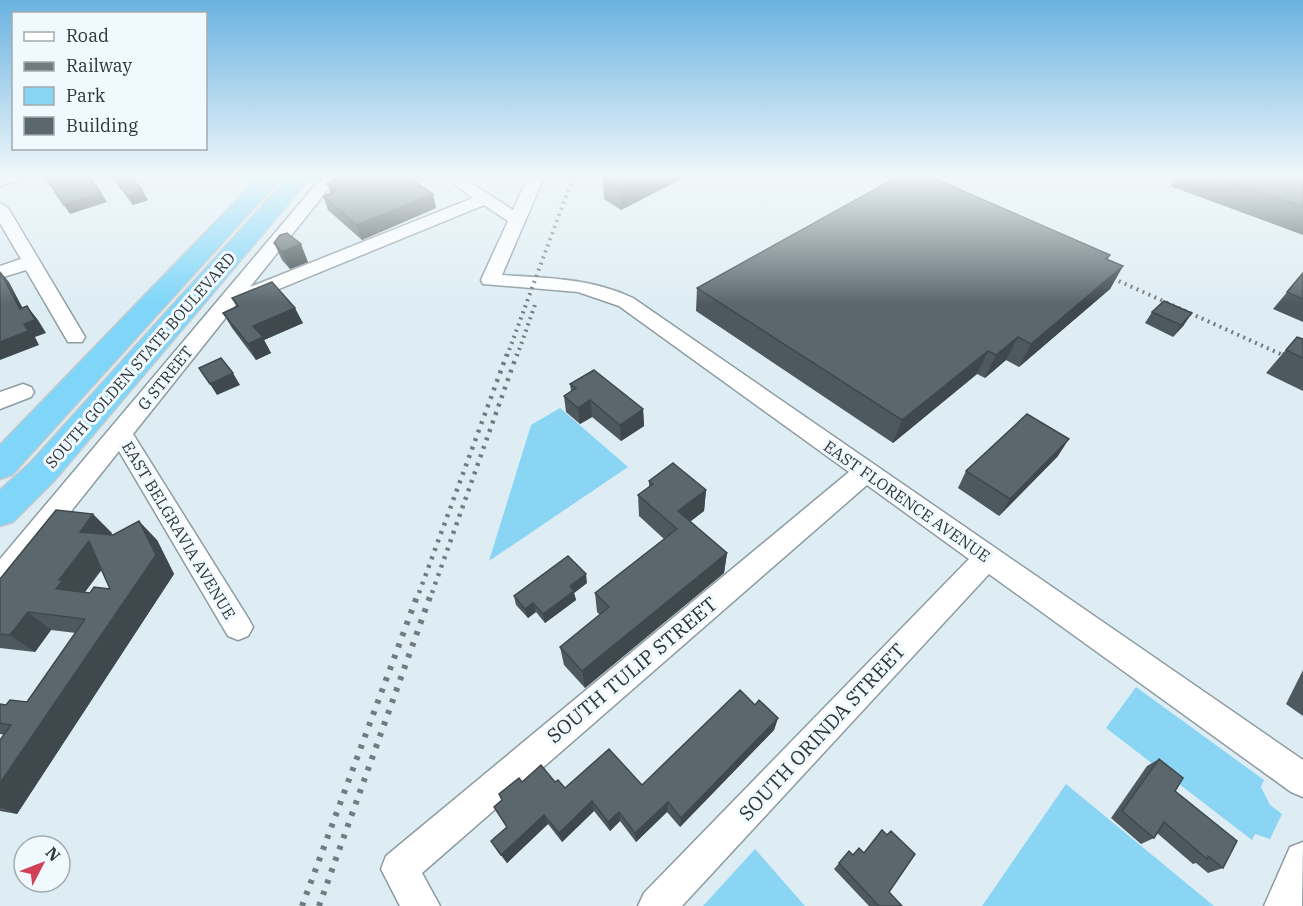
<svg xmlns="http://www.w3.org/2000/svg" width="1303" height="906" viewBox="0 0 1303 906" font-family="'IBM Plex Serif',serif">
<style>
.green{fill:#8bd5f4}
.lines{fill:none;stroke-linecap:round;stroke-linejoin:round}
.minor-casing{stroke:#8d9ba2;stroke-width:3}
.highway-casing{stroke:#c9cacb;stroke-width:3}
.minor{fill:#fff;fill-rule:evenodd}
.highway{fill:#7fd6f9;fill-rule:evenodd}
.rail-far2{stroke:#727b80;stroke-width:4;stroke-dasharray:2 4.5;stroke-linecap:butt}
.rail-far1{stroke:#727b80;stroke-width:4.5;stroke-dasharray:3 6;stroke-linecap:butt}
.rail{stroke:#727b80;stroke-width:6;stroke-dasharray:4 8;stroke-linecap:butt}
.wall{fill:#4d595f;fill-rule:evenodd}
.shaded-wall{fill:#3f494d}
.building{fill:#5a686e;stroke:#3f494d;stroke-width:1.5;fill-rule:evenodd}
.labels{text-anchor:middle;stroke-width:6;stroke-linejoin:round;paint-order:stroke}
.street-label{font-size:16px;fill:#2e3437;stroke:#f0f9fd}
.near-street-label{font-size:20px;fill:#2e3437;stroke:#f0f9fd}
</style>
<rect width="100%" height="100%" fill="#deedf4"/>
<path class="green" d="M 560,408 L 628,467 L 489,561 L 531,425 Z
M 1136,687 L 1264,780 L 1261,787 L 1270,805 L 1282,814 L 1270,839 L 1255,834 L 1252,840 L 1106,728 Z
M 1066,784 L 1214,906 L 982,906 Z
M 755,849 L 805,906 L 703,906 Z"/>
<g class="lines">
<g class="minor-casing">
<path id="minor" d="M 0,177 L 23,177 L 21,180 L 0,186 Z
M 322,177 L 338,177 L 250,287 L 473,198 L 444,177 L 462,177 L 513,210 L 528,177 L 544,177 L 502,275 C 547,278 591,278 633,298 L 1303,760 L 1303,797 L 1291,792 L 989,574 L 682,906 L 638,906 L 644,893 L 969,559 L 867,485 L 422,873 L 440,906 L 400,906 L 381,869 L 386,856 L 849,472 L 619,306 L 578,292 L 483,284 L 481,280 L 508,221 L 484,205 L 252,300 L 239,301 L 133,434 L 248,618 L 253,627 L 248,636 L 238,640 L 228,636 L 119,451 L 10,588 L 0,591 L 0,559 Z
M 0,203 L 8,208 L 85,337 L 82,342 L 68,342 L 26,270 L 0,278 L 0,266 L 21,259 L 0,223 Z
M 23,384 L 31,387 L 34,392 L 31,397 L 0,409 L 0,392 Z
M 1303,842 L 1302,906 L 1264,906 L 1290,847 Z"/>
</g>
<g class="highway-casing">
<path id="highway" d="M 259,177 L 282,177 L 12,475 L 0,479 L 0,445 Z
M 288,177 L 311,177 L 54,481 L 13,522 L 0,526 L 0,490 L 30,463 Z"/>
</g>
<use href="#minor" class="minor"/>
<use href="#highway" class="highway"/>
<path class="rail-far2" d="M 1101,273 L 1285,356
M 507,356 L 573,177
M 517,356 L 536,302"/>
<path class="rail-far1" d="M 1282,354 L 1303,364
M 419,593 L 507,354
M 432,593 L 517,354"/>
<path class="rail" d="M 302,906 L 419,591
M 319,906 L 432,591"/>
</g>
<path class="wall" d="M 603,177 L 685,177 L 621,210 L 604,199 Z
M 1176,177 L 1303,177 L 1303,235 L 1170,186 Z
M 113,178 L 148,200 L 133,205 L 119,187 Z
M 327,183 L 433,194 L 436,208 L 362,240 L 328,210 L 323,196 L 331,193 Z
M 274,243 L 308,262 L 290,269 L 282,260 Z
M 1110,255 L 1108,259 L 1123,266 L 1110,289 L 1019,367 L 1006,360 L 985,378 L 977,374 L 893,443 L 696,311 L 697,288 Z
M 1303,273 L 1303,322 L 1273,309 Z
M 232,298 L 303,323 L 264,340 L 271,353 L 256,360 L 232,328 L 223,313 L 237,307 Z
M 1152,312 L 1184,325 L 1173,337 L 1145,323 Z
M 1297,337 L 1303,339 L 1303,391 L 1266,373 Z
M 570,384 L 643,409 L 644,426 L 621,441 L 592,417 L 580,424 L 566,412 L 564,396 L 571,391 Z
M 1058,456 L 999,516 L 958,488 L 966,471 Z
M 649,481 L 706,490 L 704,511 L 690,521 L 727,553 L 724,573 L 585,688 L 564,665 L 560,647 L 600,615 L 597,612 L 595,593 L 664,539 L 639,516 L 638,495 L 649,488 Z
M 112,533 L 111,535 L 157,540 L 174,574 L 17,814 L 0,811 L 0,740 L 4,735 L 0,734 L 0,704 L 6,705 L 27,702 L 76,633 L 51,630 L 35,652 L 0,648 L 0,579 ZM 101,570 L 110,589 L 90,593 L 85,592 Z
M 587,583 L 574,593 L 576,600 L 545,623 L 536,612 L 528,618 L 516,605 L 514,596 Z
M 1303,670 L 1303,716 L 1286,704 Z
M 755,705 L 778,718 L 774,730 L 680,827 L 667,812 L 636,842 L 620,821 L 610,831 L 594,811 L 562,842 L 548,824 L 507,863 L 491,841 L 507,827 L 494,807 L 522,782 L 555,782 L 565,788 L 642,785 Z
M 1159,759 L 1175,791 L 1223,868 L 1208,873 L 1196,863 L 1193,864 L 1157,833 L 1154,838 L 1141,844 L 1111,818 L 1147,766 Z
M 882,830 L 887,835 L 891,831 L 889,892 L 902,906 L 869,906 L 834,869 L 849,851 L 853,855 L 864,853 Z"/>
<path class="shaded-wall" d="M 642,177 L 685,177 L 621,210 L 620,188 Z
M 142,190 L 148,200 L 133,205 L 127,195 Z
M 101,193 L 107,202 L 70,214 L 64,205 Z
M 433,194 L 436,208 L 362,240 L 357,225 Z
M 301,244 L 308,262 L 290,269 L 282,252 Z
M 1123,266 L 1110,289 L 1019,367 L 1031,344 Z
M 0,271 L 9,282 L 30,322 L 27,306 L 38,320 L 46,333 L 35,337 L 39,345 L 0,360 L 0,342 L 24,324 Z
M 295,308 L 303,323 L 264,340 L 271,353 L 256,360 L 248,344 L 253,326 Z
M 1192,313 L 1184,325 L 1173,337 L 1181,325 Z
M 1018,337 L 1006,360 L 985,378 L 996,355 Z
M 988,351 L 977,374 L 893,443 L 902,420 Z
M 233,373 L 240,385 L 217,395 L 210,384 Z
M 590,400 L 592,417 L 580,424 L 578,408 Z
M 643,409 L 644,426 L 621,441 L 620,425 Z
M 1069,439 L 1058,456 L 999,516 L 1010,499 Z
M 706,490 L 704,511 L 677,532 L 678,511 Z
M 93,514 L 112,533 L 100,551 L 80,532 Z
M 139,521 L 157,540 L 174,574 L 17,814 L 0,807 L 0,783 L 156,555 Z
M 89,541 L 109,560 L 82,596 L 56,589 L 59,580 Z
M 727,553 L 724,573 L 585,688 L 582,671 Z
M 586,574 L 587,583 L 574,593 L 576,600 L 545,623 L 543,614 L 570,586 Z
M 533,603 L 536,612 L 528,618 L 525,609 Z
M 28,612 L 51,630 L 35,652 L 10,635 Z
M 778,718 L 774,730 L 680,827 L 681,818 Z
M 592,801 L 594,811 L 562,842 L 559,833 Z
M 668,802 L 667,812 L 636,842 L 635,833 Z
M 619,812 L 620,821 L 610,831 L 608,822 Z
M 544,815 L 548,824 L 507,863 L 501,855 Z"/>
<path class="building" d="M 45,177 L 89,177 L 101,193 L 64,205 Z
M 116,177 L 131,177 L 142,190 L 127,195 L 113,178 Z
M 338,177 L 408,177 L 433,194 L 357,225 L 323,196 L 337,191 L 327,183 Z
M 603,177 L 642,177 L 620,188 L 602,178 Z
M 897,177 L 931,177 L 1110,255 L 1106,259 L 1123,266 L 1031,344 L 1018,337 L 996,355 L 988,351 L 902,420 L 697,288 Z
M 1219,177 L 1303,177 L 1303,207 Z
M 287,233 L 301,244 L 282,252 L 274,243 L 280,235 Z
M 0,272 L 20,309 L 27,306 L 35,320 L 24,324 L 28,331 L 0,342 Z
M 1303,273 L 1303,299 L 1287,292 Z
M 272,282 L 295,308 L 253,326 L 263,337 L 248,344 L 223,313 L 238,306 L 232,298 Z
M 1164,301 L 1192,313 L 1181,325 L 1152,312 Z
M 1297,337 L 1303,339 L 1303,358 L 1286,350 Z
M 221,358 L 233,373 L 210,384 L 199,368 Z
M 594,370 L 643,409 L 620,425 L 590,400 L 578,408 L 564,396 L 576,388 L 570,384 Z
M 1027,414 L 1069,439 L 1010,499 L 966,471 Z
M 673,463 L 706,490 L 678,511 L 727,553 L 582,671 L 560,647 L 609,607 L 595,593 L 677,529 L 638,495 L 653,484 L 649,481 Z
M 56,510 L 93,514 L 80,532 L 113,535 L 139,521 L 156,555 L 0,783 L 0,740 L 11,725 L 0,723 L 0,704 L 6,705 L 10,700 L 27,702 L 85,619 L 28,612 L 10,635 L 0,634 L 0,579 ZM 89,541 L 110,589 L 94,587 L 90,593 L 56,589 L 63,580 L 59,580 Z
M 568,556 L 586,574 L 570,586 L 574,591 L 543,614 L 533,603 L 525,609 L 514,596 Z
M 740,690 L 755,705 L 759,700 L 778,718 L 681,818 L 668,802 L 635,833 L 619,812 L 608,822 L 592,801 L 559,833 L 544,815 L 501,855 L 491,841 L 507,827 L 494,807 L 502,800 L 499,794 L 519,778 L 522,782 L 541,765 L 555,782 L 558,780 L 565,788 L 609,749 L 642,785 Z
M 1159,759 L 1183,778 L 1175,791 L 1237,841 L 1223,868 L 1208,856 L 1207,859 L 1164,822 L 1154,838 L 1122,811 Z
M 882,830 L 887,835 L 891,831 L 915,854 L 889,892 L 902,906 L 879,906 L 839,863 L 849,851 L 853,855 L 859,848 L 864,853 Z"/>
<linearGradient id="sky" x2="0" y2="1"><stop stop-color="#69b2e0"/><stop offset="0.58" stop-color="#f0f7fa"/><stop offset="1" stop-color="#f0f7fa" stop-opacity="0"/></linearGradient>
<rect width="1303" height="304" fill="url(#sky)"/>
<g class="labels">
<g class="street-label">
<text transform="translate(140 360) rotate(-49)" y="6">SOUTH GOLDEN STATE BOULEVARD</text>
<text transform="translate(165 378) rotate(-51)" y="6">G STREET</text>
<text transform="translate(907 501) rotate(35)" y="6">EAST FLORENCE AVENUE</text>
<text transform="translate(179 530) rotate(59)" y="6">EAST BELGRAVIA AVENUE</text>
</g>
<g class="near-street-label">
<text transform="translate(632 670) rotate(-40)" y="7">SOUTH TULIP STREET</text>
<text transform="translate(822 732) rotate(-47)" y="7">SOUTH ORINDA STREET</text>
</g>
</g>
<rect x="12" y="12" width="195" height="138" fill="#f0f9fd" stroke="#a2aaae" stroke-width="1.5"/>
<rect x="24" y="32" width="30" height="9" fill="#ffffff" stroke="#a2aaae" stroke-width="1.5"/>
<text x="66" y="42" font-size="18" fill="#2e3437">Road</text>
<rect x="24" y="62" width="30" height="9" fill="#727b80" stroke="#a2aaae" stroke-width="1.5"/>
<text x="66" y="72" font-size="18" fill="#2e3437">Railway</text>
<rect x="24" y="87" width="30" height="18" fill="#8bd5f4" stroke="#a2aaae" stroke-width="1.5"/>
<text x="66" y="102" font-size="18" fill="#2e3437">Park</text>
<rect x="24" y="117" width="30" height="18" fill="#5a686e" stroke="#a2aaae" stroke-width="1.5"/>
<text x="66" y="132" font-size="18" fill="#2e3437">Building</text>
<g transform="translate(42 864) rotate(48)"><circle r="28" fill="#f0f9fd" stroke="#a2aaae" stroke-width="1.5"/>
<path d="M0-4.5L10 22L0 15L-10 22Z" fill="#d14156"/>
<text y="-9" font-size="16" font-weight="bold" text-anchor="middle" fill="#2e3437">N</text>
</g>
</svg>
